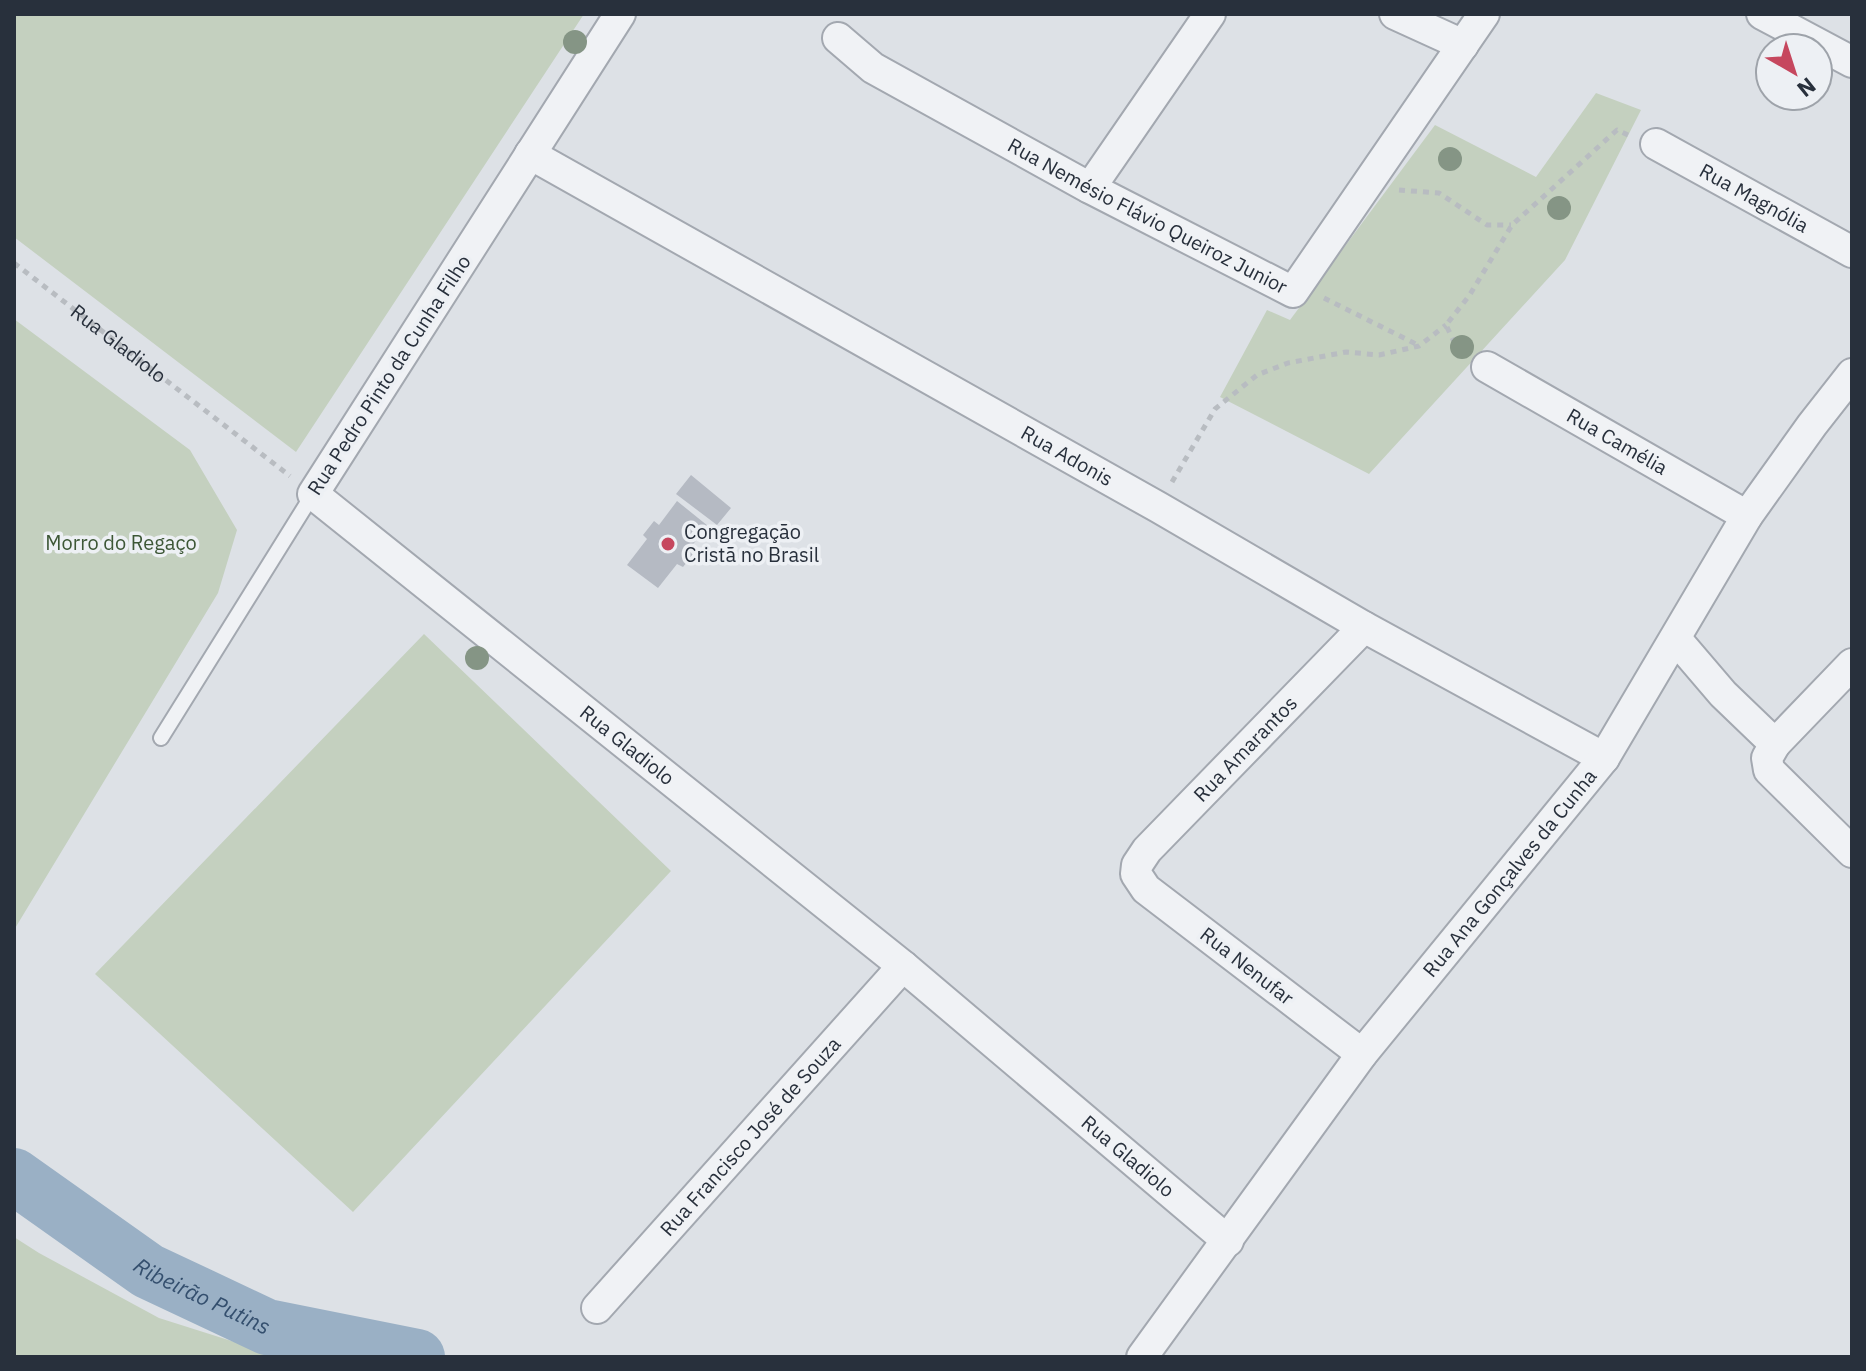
<svg xmlns="http://www.w3.org/2000/svg" width="1866" height="1371" viewBox="0 0 1866 1371" font-family="'IBM Plex Sans',sans-serif">
<style>
.green{fill:#c4d0bf}
.lines{fill:none;stroke-linecap:round;stroke-linejoin:round}
.river{stroke:#9ab0c5;stroke-width:56}
.building{fill:#b5bac3}
.lane-casing{stroke:#a3a8b0;stroke-width:18}
.street-casing{stroke:#a3a8b0;stroke-width:34}
.path{stroke:#b8bcc1;stroke-width:5;stroke-dasharray:6 6;stroke-linecap:butt}
.lane{stroke:#f0f2f5;stroke-width:14}
.street{stroke:#f0f2f5;stroke-width:30}
.tree{fill:#859585}
.poi-dot{fill:#c6475e;stroke:#edf0f4;stroke-width:3}
.labels{text-anchor:middle;stroke-width:7;stroke-linejoin:round;paint-order:stroke}
.street-label{font-size:20px;fill:#28303c;stroke:#edf0f4}
.poi-label{font-size:20px;fill:#28303c;stroke:#edf0f4;text-anchor:start}
.park-label{font-size:20px;fill:#3d5736;stroke:#edf0f4}
.water-label{font-size:22px;font-style:italic;fill:#344f6e;stroke:#edf0f4}
</style>
<rect width="100%" height="100%" fill="#dde1e6"/>
<path class="green" d="M 14,14 L 584,14 L 296,452 L 14,237 Z
M 1596,93 L 1641,110 L 1565,260 L 1369,474 L 1220,397 L 1267,310 L 1290,320 L 1435,125 L 1536,177 Z
M 14,319 L 190,450 L 237,530 L 218,593 L 14,930 Z
M 424,634 L 671,871 L 353,1212 L 95,974 Z
M 14,1237 L 39,1253 L 159,1318 L 282,1357 L 14,1357 Z"/>
<g class="lines">
<path class="river" id="s1" d="M 14,1176 L 148,1271 L 267,1327 L 417,1357"/>
</g>
<path class="building" d="M 691,475 L 731,508 L 717,525 L 676,494 Z
M 677,501 L 708,526 L 689,549 L 694,553 L 683,567 L 677,564 L 658,588 L 627,565 L 647,539 L 643,535 L 654,521 L 659,525 Z"/>
<g class="lines">
<g class="lane-casing">
<path id="lane" d="M 161,738 L 313,494"/>
</g>
<g class="street-casing">
<g id="street">
<path id="s3" d="M 620,14 L 313,494 L 903,966 L 1228,1241"/>
<path d="M 1395,14 L 1463,45"/>
<path d="M 1762,14 L 1852,62"/>
<path id="s4" d="M 838,38 L 873,68 L 1090,188 L 1293,292 L 1484,14"/>
<path id="s5" d="M 1656,144 L 1852,252"/>
<path id="s6" d="M 530,154 L 1158,507 L 1364,627 L 1604,758"/>
<path d="M 1090,188 L 1210,14"/>
<path id="s7" d="M 1487,367 L 1747,516"/>
<path d="M 1676,639 L 1723,694 L 1775,744 L 1852,664"/>
<path d="M 1775,744 L 1767,758 L 1769,770 L 1852,852"/>
<path id="s8" d="M 1362,1054 L 1146,889 L 1136,874 L 1137,865 L 1147,850 L 1364,627"/>
<path id="s9" d="M 597,1308 L 903,966"/>
<path id="s10" d="M 1142,1357 L 1362,1054 L 1604,758 L 1747,516 L 1812,425 L 1852,374"/>
</g>
</g>
<g class="path">
<path d="M 1399,190 L 1439,193 L 1487,225 L 1511,225"/>
<path id="s2" d="M 14,263 L 290,476"/>
<path d="M 1324,298 L 1418,345"/>
<path d="M 1460,354 L 1446,325 L 1469,296 L 1512,225 L 1617,130 L 1628,135"/>
<path d="M 1172,482 L 1215,409 L 1257,375 L 1288,363 L 1346,352 L 1379,355 L 1419,346 L 1446,325"/>
</g>
<use href="#lane" class="lane"/>
<use href="#street" class="street"/>
</g>
<g class="tree">
<circle cx="575" cy="42" r="12"/>
<circle cx="1450" cy="159" r="12"/>
<circle cx="1559" cy="208" r="12"/>
<circle cx="1462" cy="347" r="12"/>
<circle cx="477" cy="658" r="12"/>
</g>
<circle class="poi-dot" cx="668" cy="544" r="8"/>
<g class="labels">
<g class="street-label">
<text dy="7" stroke="none"><textPath href="#s5" startOffset="112">Rua Magnólia</textPath></text>
<text dy="7" stroke="none"><textPath href="#s4" startOffset="358">Rua Nemésio Flávio Queiroz Junior</textPath></text>
<text dy="7" stroke="none"><textPath href="#s2" startOffset="132">Rua Gladiolo</textPath></text>
<text transform="translate(389 375) rotate(-57)" y="7">Rua Pedro Pinto da Cunha Filho</text>
<text dy="7" stroke="none"><textPath href="#s7" startOffset="150">Rua Camélia</textPath></text>
<text dy="7" stroke="none"><textPath href="#s6" startOffset="616">Rua Adonis</textPath></text>
<text dy="7" stroke="none"><textPath href="#s3" startOffset="972">Rua Gladiolo</textPath></text>
<text dy="7" stroke="none"><textPath href="#s8" startOffset="458">Rua Amarantos</textPath></text>
<text dy="7" stroke="none"><textPath href="#s10" startOffset="608">Rua Ana Gonçalves da Cunha</textPath></text>
<text transform="translate(1247 966) rotate(38)" y="7">Rua Nenufar</text>
<text dy="7" stroke="none"><textPath href="#s9" startOffset="230">Rua Francisco José de Souza</textPath></text>
<text dy="7" stroke="none"><textPath href="#s3" startOffset="1620">Rua Gladiolo</textPath></text>
</g>
<g class="poi-label">
<text x="684" y="539">Congregação<tspan x="684" dy="23">Cristã no Brasil</tspan></text>
</g>
<g class="park-label">
<text x="121" y="550">Morro do Regaço</text>
</g>
<g class="water-label">
<text dy="8" stroke="none"><textPath href="#s1" startOffset="224">Ribeirão Putins</textPath></text>
</g>
</g>
<rect width="1866" height="1371" fill="none" stroke="#28303c" stroke-width="32"/>
<g transform="translate(1794 72) rotate(141)"><circle r="38" fill="#edf0f4" stroke="#9ea3aa" stroke-width="2"/>
<path d="M0-6L14 30L0 20L-14 30Z" fill="#c6475e"/>
<text y="-12" font-size="22" font-weight="bold" text-anchor="middle" fill="#28303c">N</text>
</g>
</svg>
